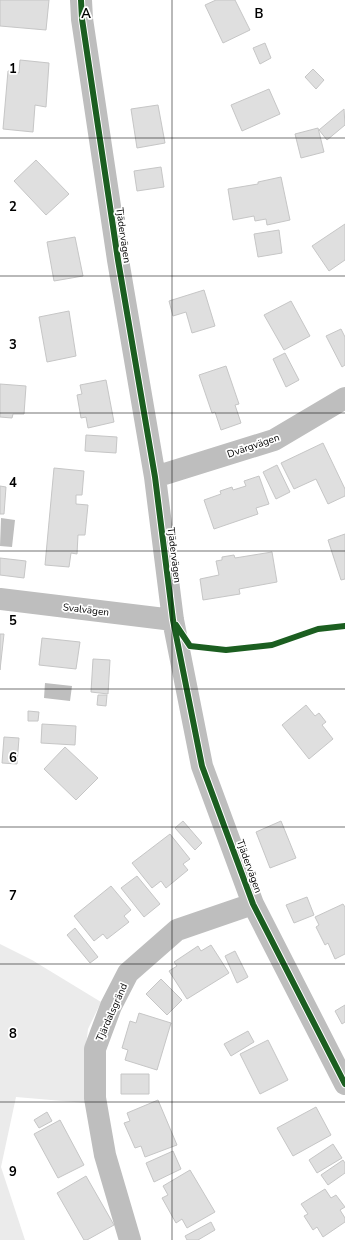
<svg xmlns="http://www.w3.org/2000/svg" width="345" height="1240" viewBox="0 0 345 1240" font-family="'Nunito Sans',sans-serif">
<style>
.green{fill:#ebebeb}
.water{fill:#bebebe}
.building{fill:#dfdfdf;stroke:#c6c6c6}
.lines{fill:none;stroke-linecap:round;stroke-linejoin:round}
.minor{stroke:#bebebe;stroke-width:22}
.cycleway-casing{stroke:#fff;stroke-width:8}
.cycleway{stroke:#1b5e20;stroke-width:6}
.grid{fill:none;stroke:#000;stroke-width:1;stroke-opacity:0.55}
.labels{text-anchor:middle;stroke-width:3.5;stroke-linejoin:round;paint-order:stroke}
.street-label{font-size:10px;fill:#000;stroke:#fff}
.grid-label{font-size:13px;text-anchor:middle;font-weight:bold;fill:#000;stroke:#fff;stroke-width:3.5;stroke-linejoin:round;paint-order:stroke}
</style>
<rect width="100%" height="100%" fill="#fff"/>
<path class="green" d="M 0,944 L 32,960 L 101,1002 L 88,1029 L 84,1062 L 86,1103 L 16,1097 L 1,1167 L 25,1240 L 0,1240 Z"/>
<path class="water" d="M 1,518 L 15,520 L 12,547 L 0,546 Z
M 45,683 L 72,686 L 70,701 L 44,698 Z"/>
<path class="building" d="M 0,0 L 49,0 L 46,30 L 0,26 Z
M 216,0 L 235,0 L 250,30 L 223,43 L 205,5 Z
M 265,43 L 271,58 L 260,64 L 253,48 Z
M 20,60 L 49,63 L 46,107 L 35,105 L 33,132 L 3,129 L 8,71 L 19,73 Z
M 313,69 L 324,80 L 316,89 L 305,77 Z
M 269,89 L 280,114 L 242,131 L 231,105 Z
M 158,105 L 165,143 L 137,148 L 131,109 Z
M 344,109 L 345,125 L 327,140 L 319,130 Z
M 318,128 L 324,152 L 301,158 L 295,134 Z
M 36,160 L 69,194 L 46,215 L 14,181 Z
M 161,167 L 164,187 L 137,191 L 134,171 Z
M 281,177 L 290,220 L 267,225 L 266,219 L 255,221 L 254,216 L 233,220 L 228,189 L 258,184 L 258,182 Z
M 345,224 L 345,260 L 329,271 L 312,246 Z
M 279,230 L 282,253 L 258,257 L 254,234 Z
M 75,237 L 83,276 L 54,281 L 47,242 Z
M 204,290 L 215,326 L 192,333 L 186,312 L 173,316 L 169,301 Z
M 291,301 L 310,336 L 284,350 L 264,315 Z
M 69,311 L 76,356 L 47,362 L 39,317 Z
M 341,329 L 345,337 L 345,365 L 342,367 L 326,336 Z
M 285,353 L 299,380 L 286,387 L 273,359 Z
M 226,366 L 239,404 L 235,405 L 241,423 L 221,430 L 215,412 L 212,413 L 199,375 Z
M 106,380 L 114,422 L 88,428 L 86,417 L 81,418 L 77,395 L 82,394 L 80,385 Z
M 0,384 L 26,386 L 24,414 L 13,414 L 12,418 L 0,417 Z
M 86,435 L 117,437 L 116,453 L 85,451 Z
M 323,443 L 345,489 L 345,496 L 328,504 L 316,479 L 294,489 L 281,463 Z
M 277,465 L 290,492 L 276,499 L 263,472 Z
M 54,468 L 84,471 L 82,495 L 76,495 L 76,504 L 88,505 L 85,535 L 78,535 L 77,554 L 71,553 L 69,567 L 45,565 Z
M 259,476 L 269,504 L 256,508 L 258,514 L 214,529 L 204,500 L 221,494 L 220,491 L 232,487 L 233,490 L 246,486 L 244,481 Z
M 0,486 L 6,487 L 4,514 L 0,514 Z
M 345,534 L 345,579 L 341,580 L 328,540 Z
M 272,552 L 277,582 L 239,589 L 240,594 L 203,600 L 200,579 L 219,575 L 216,561 L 222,560 L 222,557 L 234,555 L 235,558 Z
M 0,558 L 26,561 L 24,578 L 0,575 Z
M 0,634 L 4,634 L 0,670 Z
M 42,638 L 80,642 L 76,669 L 39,665 Z
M 93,659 L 110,660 L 108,694 L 91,692 Z
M 98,695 L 107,695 L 106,706 L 97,705 Z
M 306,705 L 315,716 L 319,713 L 326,722 L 322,725 L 333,739 L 309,759 L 282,725 Z
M 28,711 L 39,712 L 38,721 L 28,721 Z
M 42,724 L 76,726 L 75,745 L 41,743 Z
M 4,737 L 19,738 L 17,764 L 2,763 Z
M 65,747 L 98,778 L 76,800 L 44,769 Z
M 183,821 L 202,843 L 195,850 L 175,828 Z
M 281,821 L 296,858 L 270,868 L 256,832 Z
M 170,834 L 190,859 L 183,864 L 188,870 L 166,888 L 161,881 L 152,888 L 132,863 Z
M 137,876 L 160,904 L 144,917 L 121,888 Z
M 111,886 L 131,910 L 124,916 L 129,922 L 107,939 L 103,934 L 94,941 L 74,916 Z
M 307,897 L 314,915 L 294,923 L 286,905 Z
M 343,904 L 345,907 L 345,954 L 335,959 L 328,943 L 325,945 L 316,927 L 319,925 L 315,917 Z
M 75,928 L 98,957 L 90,963 L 67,935 Z
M 211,945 L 229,973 L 187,999 L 169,971 L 177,966 L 174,962 L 198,946 L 201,951 Z
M 235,951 L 248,977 L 237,983 L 225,956 Z
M 161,979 L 182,1000 L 167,1015 L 146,994 Z
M 345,1005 L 345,1022 L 342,1024 L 335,1011 Z
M 139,1013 L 171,1023 L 157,1070 L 125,1060 L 128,1050 L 122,1048 L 130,1021 L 136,1023 Z
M 248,1031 L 254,1042 L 231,1056 L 224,1044 Z
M 268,1040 L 288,1080 L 260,1094 L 240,1054 Z
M 121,1074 L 149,1074 L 149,1094 L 121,1094 Z
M 158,1100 L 177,1145 L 145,1157 L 141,1146 L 135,1148 L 124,1123 L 130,1121 L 127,1113 Z
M 316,1107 L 331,1135 L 293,1156 L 277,1128 Z
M 47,1112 L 52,1121 L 39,1128 L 34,1120 Z
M 60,1120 L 84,1165 L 58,1178 L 34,1134 Z
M 333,1144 L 342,1158 L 317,1173 L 309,1160 Z
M 173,1151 L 181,1169 L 154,1182 L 146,1163 Z
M 343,1160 L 345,1163 L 345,1173 L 328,1185 L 321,1175 Z
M 190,1170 L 215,1212 L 187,1228 L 182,1219 L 176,1223 L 162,1198 L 168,1195 L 163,1186 Z
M 86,1176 L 114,1225 L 87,1240 L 84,1240 L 57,1193 Z
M 325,1189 L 331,1198 L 336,1195 L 345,1207 L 340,1210 L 345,1218 L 345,1222 L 323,1237 L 317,1227 L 313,1230 L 304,1216 L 308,1214 L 301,1204 Z
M 211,1222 L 215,1230 L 198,1240 L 187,1240 L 185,1236 Z"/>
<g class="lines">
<path class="minor" d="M 81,0 L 82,19 L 118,260 L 155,477 L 173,620 L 202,766 L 253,904 L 345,1084
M 155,477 L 274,440 L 345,398
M 0,599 L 173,620
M 130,1240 L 105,1155 L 95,1098 L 95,1049 L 111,1006 L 128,973 L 177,930 L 253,904"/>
<g class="cycleway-casing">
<path id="cycleway" d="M 81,0 L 82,19 L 118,260 L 155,477 L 173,620 L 202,766 L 253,904 L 345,1084
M 176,625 L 190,646 L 226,650 L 272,645 L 318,629 L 345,626"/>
</g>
<use href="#cycleway" class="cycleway"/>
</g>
<path class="grid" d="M 172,0 L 172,1240M 0,138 L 345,138M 0,276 L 345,276M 0,413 L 345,413M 0,551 L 345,551M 0,689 L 345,689M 0,827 L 345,827M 0,964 L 345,964M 0,1102 L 345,1102"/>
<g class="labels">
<g class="street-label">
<text transform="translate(124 235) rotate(82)" y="4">Tjädervägen</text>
<text transform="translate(253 445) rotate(-19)" y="4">Dvärgvägen</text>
<text transform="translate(175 555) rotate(83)" y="4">Tjädervägen</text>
<text transform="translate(86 609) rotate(7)" y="4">Svalvägen</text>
<text transform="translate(250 866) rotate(70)" y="4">Tjädervägen</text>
<text transform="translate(111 1012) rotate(-66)" y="4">Tjärdalsgränd</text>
</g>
</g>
<g class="grid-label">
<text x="86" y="18">A</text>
<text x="259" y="18">B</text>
<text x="13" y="73">1</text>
<text x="13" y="211">2</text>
<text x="13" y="349">3</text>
<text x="13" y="487">4</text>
<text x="13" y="625">5</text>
<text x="13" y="762">6</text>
<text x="13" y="900">7</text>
<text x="13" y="1038">8</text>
<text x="13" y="1176">9</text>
</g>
</svg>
